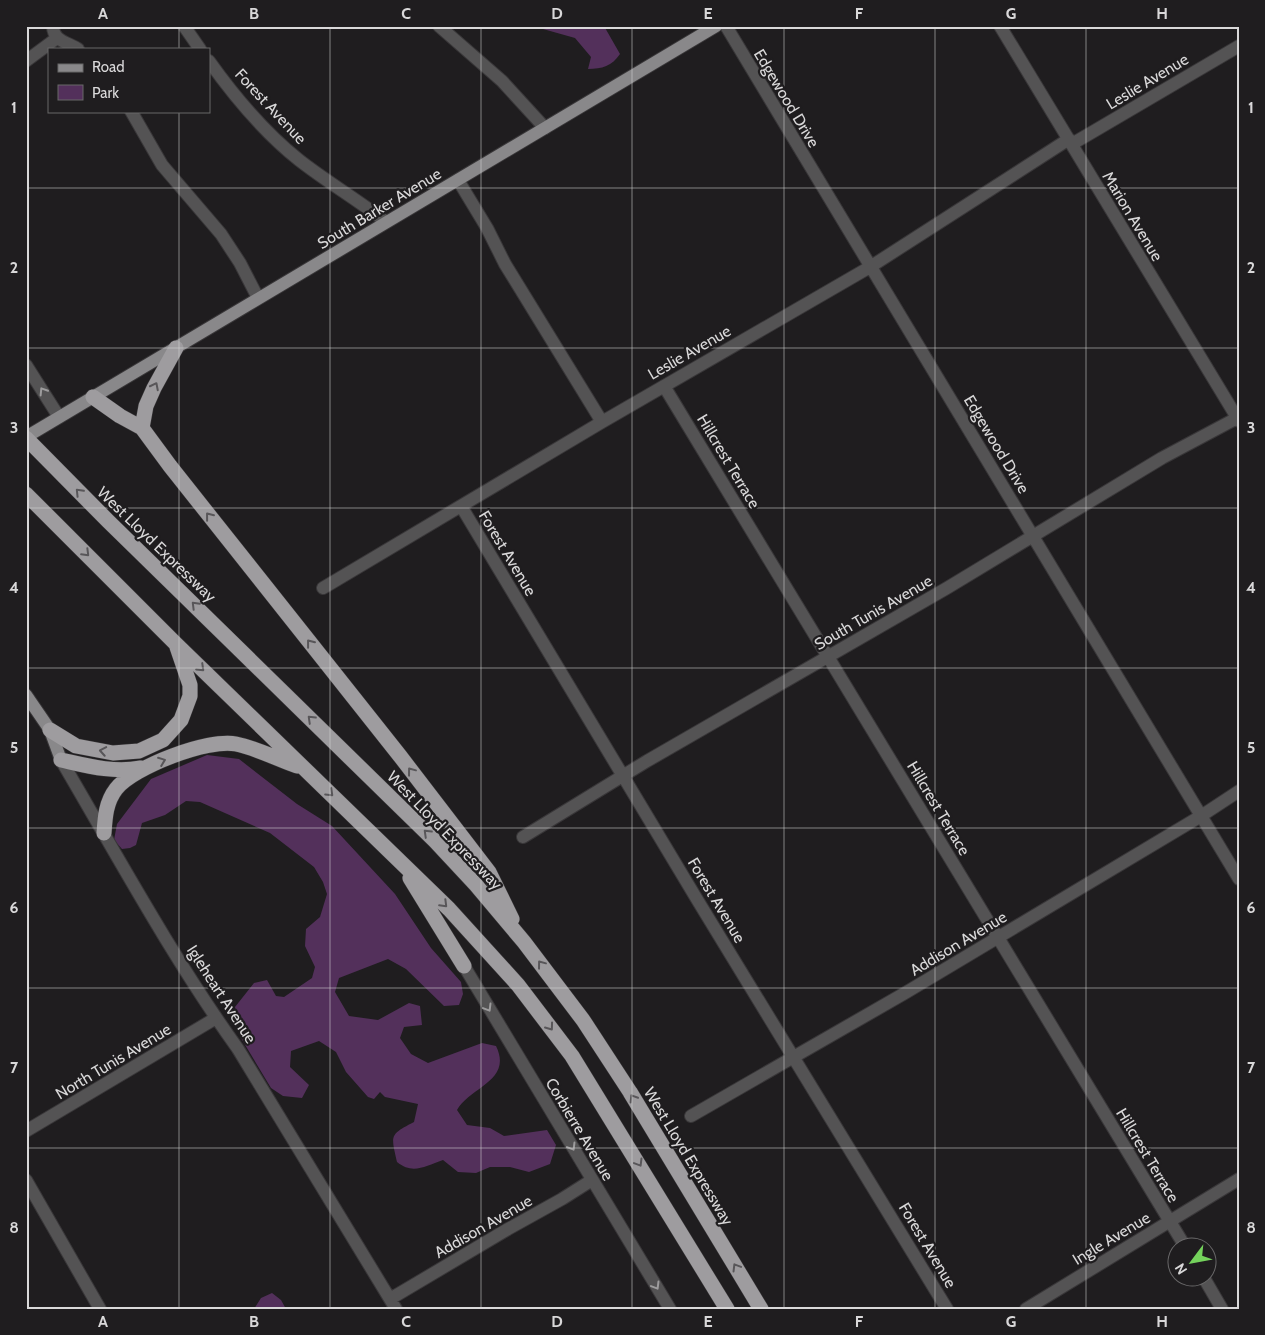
<svg xmlns="http://www.w3.org/2000/svg" width="1265" height="1335" viewBox="0 0 1265 1335" font-family="Cabin,sans-serif">
<style>
.green{fill:#53305b}
.lines{fill:none;stroke-linecap:round;stroke-linejoin:round}
.minor-casing{stroke:#393739;stroke-width:14}
.major-casing{stroke:#393739;stroke-width:14}
.highway-casing{stroke:#393739;stroke-width:16}
.minor{stroke:#545354;stroke-width:12}
.major{stroke:#89888a;stroke-width:12}
.highway{stroke:#9e9c9f;stroke-width:15}
.oneway{stroke:#585659}
.oneway2{stroke:#9d9c9d}
.grid{fill:none;stroke:#d9d8d9;stroke-width:1;stroke-opacity:0.55}
.labels{text-anchor:middle;stroke-width:4.5;stroke-linejoin:round;paint-order:stroke}
.street-label{font-size:16px;fill:#d9d8d9;stroke:#1f1d1f}
.neatline{fill:none;stroke:#d9d8d9;stroke-width:2}
.grid-label{font-size:16px;text-anchor:middle;font-weight:bold;fill:#d9d8d9}
</style>
<rect width="100%" height="100%" fill="#1f1d1f"/>
<path class="green" d="M 541,26 L 604,26 L 620,54 C 612,66 602,69 588,69 L 591,57 L 575,38 L 543,29 Z
M 207,755 L 239,759 L 297,804 L 332,826 L 395,894 L 431,948 L 461,982 L 463,994 L 459,1005 L 444,1006 L 406,969 L 388,959 L 339,978 L 335,992 L 349,1016 L 378,1020 L 409,1003 L 420,1006 L 422,1025 L 404,1027 L 400,1038 L 411,1054 L 428,1063 L 482,1043 L 496,1046 C 513,1081 470,1087 457,1110 L 467,1125 L 490,1128 L 504,1136 L 547,1130 L 556,1145 L 550,1164 L 529,1172 L 510,1167 L 490,1167 L 476,1173 L 458,1172 L 443,1160 C 425,1166 413,1175 397,1162 C 391,1135 389,1135 414,1122 L 418,1104 L 385,1097 L 380,1092 L 374,1099 L 368,1097 L 346,1072 L 336,1052 L 319,1041 L 291,1051 L 290,1067 L 309,1085 L 302,1098 L 283,1096 L 271,1088 L 241,1038 L 235,1007 L 254,983 L 267,980 L 276,996 L 284,997 L 312,978 L 315,967 L 305,946 L 306,929 L 320,917 L 327,894 L 323,882 L 314,867 L 270,833 L 200,802 L 186,801 L 165,815 L 142,823 L 136,845 L 130,848 L 122,849 L 114,840 L 117,824 L 151,779 Z
M 272,1293 L 281,1300 L 286,1309 L 254,1309 L 261,1298 Z"/>
<g class="lines">
<g class="minor-casing">
<path id="minor" d="M 53,26 C 53,41 67,42 78,49
M 184,26 L 200,49
M 439,26 L 502,81 L 545,128
M 726,26 L 1239,879
M 1000,26 L 1239,421
M 26,61 L 57,38
M 209,61 C 234,96 265,133 299,160 C 327,182 358,200 386,222
M 131,111 L 162,165 L 221,234 L 240,263 L 258,298
M 1072,144 L 1239,46
M 458,180 L 487,228 L 505,264 L 602,422
M 26,365 L 59,417
M 664,386 L 1186,1248
M 461,506 L 698,901 L 947,1309
M 323,588 L 602,422 L 870,267 L 1069,139
M 61,760 C 118,857 172,957 238,1049 L 396,1309
M 523,837 L 647,761 L 947,588 L 1162,458 L 1239,417
M 464,966 L 670,1309
M 691,1116 L 905,993 L 1201,816 L 1239,791
M 26,1131 L 216,1018
M 26,1180 L 100,1309
M 1204,1278 L 1222,1309
M 390,1299 L 508,1229 L 562,1199 L 592,1180
M 1026,1309 L 1239,1179"/>
</g>
<g class="major-casing">
<path id="major" d="M 26,437 L 716,26
M 26,695 L 50,730 L 61,760"/>
</g>
<g class="highway-casing">
<path id="highway" d="M 93,397 L 120,416 L 142,428 L 170,466 L 400,756 L 489,872 L 512,919
M 142,428 L 146,406 L 154,388 L 176,348
M 26,438 L 108,521 L 435,841 L 476,885 L 524,942 L 583,1020 L 630,1092 L 761,1309
M 26,494 L 175,643 L 449,909 L 518,985 L 572,1056 L 727,1309
M 50,730 L 76,746 L 113,753 L 139,751 L 163,740 L 181,720 L 190,696 L 190,685 L 177,647
M 61,760 C 88,766 113,773 141,768
M 104,833 C 105,817 106,802 116,789 C 133,767 209,738 236,744 C 256,748 277,759 297,766
M 410,878 L 464,966"/>
</g>
<use href="#minor" class="minor"/>
<use href="#major" class="major"/>
<use href="#highway" class="highway"/>
</g>
<defs><path id="oneway-chevron" d="M-2-3.5L2.5 0L-2 3.5" fill="none" stroke-width="1.6" stroke-linecap="round" stroke-linejoin="round" transform="scale(1.25)"/></defs>
<g class="oneway">
<use href="#oneway-chevron" transform="translate(155 386) rotate(-63)"/>
<use href="#oneway-chevron" transform="translate(79 492) rotate(-134)"/>
<use href="#oneway-chevron" transform="translate(209 516) rotate(-128)"/>
<use href="#oneway-chevron" transform="translate(86 553) rotate(45)"/>
<use href="#oneway-chevron" transform="translate(195 605) rotate(-135)"/>
<use href="#oneway-chevron" transform="translate(310 643) rotate(-128)"/>
<use href="#oneway-chevron" transform="translate(201 668) rotate(44)"/>
<use href="#oneway-chevron" transform="translate(311 719) rotate(-136)"/>
<use href="#oneway-chevron" transform="translate(103 751) rotate(-170)"/>
<use href="#oneway-chevron" transform="translate(162 761) rotate(-21)"/>
<use href="#oneway-chevron" transform="translate(411 771) rotate(-127)"/>
<use href="#oneway-chevron" transform="translate(330 793) rotate(44)"/>
<use href="#oneway-chevron" transform="translate(427 833) rotate(-136)"/>
<use href="#oneway-chevron" transform="translate(444 904) rotate(45)"/>
<use href="#oneway-chevron" transform="translate(541 964) rotate(-127)"/>
<use href="#oneway-chevron" transform="translate(550 1027) rotate(54)"/>
<use href="#oneway-chevron" transform="translate(633 1098) rotate(-122)"/>
<use href="#oneway-chevron" transform="translate(639 1163) rotate(59)"/>
<use href="#oneway-chevron" transform="translate(736 1267) rotate(-121)"/>
</g>
<g class="oneway2">
<use href="#oneway-chevron" transform="translate(43 391) rotate(-122)"/>
<use href="#oneway-chevron" transform="translate(488 1008) rotate(59)"/>
<use href="#oneway-chevron" transform="translate(572 1147) rotate(59)"/>
<use href="#oneway-chevron" transform="translate(656 1286) rotate(59)"/>
</g>
<path class="grid" d="M 179,26 L 179,49M 330,26 L 330,1309M 481,26 L 481,1309M 632,26 L 632,1309M 784,26 L 784,1309M 935,26 L 935,1309M 1086,26 L 1086,1309M 179,111 L 179,1309M 26,188 L 1239,188M 26,348 L 1239,348M 26,508 L 1239,508M 26,668 L 1239,668M 26,828 L 1239,828M 26,988 L 1239,988M 26,1148 L 1239,1148"/>
<g class="labels">
<g class="street-label">
<text transform="translate(1147 81) rotate(-31)" y="6">Leslie Avenue</text>
<text transform="translate(787 98) rotate(59)" y="6">Edgewood Drive</text>
<text transform="translate(271 106) rotate(47)" y="6">Forest Avenue</text>
<text transform="translate(379 208) rotate(-31)" y="6">South Barker Avenue</text>
<text transform="translate(1133 216) rotate(59)" y="6">Marion Avenue</text>
<text transform="translate(689 352) rotate(-30)" y="6">Leslie Avenue</text>
<text transform="translate(997 444) rotate(59)" y="6">Edgewood Drive</text>
<text transform="translate(729 461) rotate(59)" y="6">Hillcrest Terrace</text>
<text transform="translate(157 544) rotate(44)" y="6">West Lloyd Expressway</text>
<text transform="translate(508 553) rotate(59)" y="6">Forest Avenue</text>
<text transform="translate(873 612) rotate(-30)" y="6">South Tunis Avenue</text>
<text transform="translate(939 808) rotate(59)" y="6">Hillcrest Terrace</text>
<text transform="translate(445 830) rotate(46)" y="6">West Lloyd Expressway</text>
<text transform="translate(717 900) rotate(59)" y="6">Forest Avenue</text>
<text transform="translate(958 943) rotate(-31)" y="6">Addison Avenue</text>
<text transform="translate(222 994) rotate(57)" y="6">Igleheart Avenue</text>
<text transform="translate(113 1061) rotate(-31)" y="6">North Tunis Avenue</text>
<text transform="translate(580 1129) rotate(59)" y="6">Corbierre Avenue</text>
<text transform="translate(1148 1155) rotate(59)" y="6">Hillcrest Terrace</text>
<text transform="translate(689 1156) rotate(59)" y="6">West Lloyd Expressway</text>
<text transform="translate(483 1226) rotate(-30)" y="6">Addison Avenue</text>
<text transform="translate(1111 1238) rotate(-31)" y="6">Ingle Avenue</text>
<text transform="translate(928 1245) rotate(59)" y="6">Forest Avenue</text>
</g>
</g>
<rect width="1265" height="1335" fill="none" stroke="#1f1d1f" stroke-width="55"/>
<rect x="48" y="48" width="162" height="65" fill="#1f1d1f" stroke="#696869"/>
<rect x="58" y="64" width="25" height="8" fill="#89888a" stroke="#696869"/>
<text x="92" y="72" font-size="15" fill="#d9d8d9">Road</text>
<rect x="58" y="85" width="25" height="15" fill="#53305b" stroke="#696869"/>
<text x="92" y="98" font-size="15" fill="#d9d8d9">Park</text>
<g transform="translate(1192 1262) rotate(238)"><circle r="24" fill="#1f1d1f" stroke="#696869"/>
<path d="M0-4L9 19L0 12L-9 19Z" fill="#74d25c"/>
<text y="-8" font-size="14" font-weight="bold" text-anchor="middle" fill="#d9d8d9">N</text>
</g>
<rect x="28" y="28" width="1210" height="1280" class="neatline"/>
<g class="grid-label">
<text x="103" y="19">A</text>
<text x="254" y="19">B</text>
<text x="406" y="19">C</text>
<text x="557" y="19">D</text>
<text x="708" y="19">E</text>
<text x="859" y="19">F</text>
<text x="1011" y="19">G</text>
<text x="1162" y="19">H</text>
<text x="14" y="113">1</text>
<text x="1251" y="113">1</text>
<text x="14" y="273">2</text>
<text x="1251" y="273">2</text>
<text x="14" y="433">3</text>
<text x="1251" y="433">3</text>
<text x="14" y="593">4</text>
<text x="1251" y="593">4</text>
<text x="14" y="753">5</text>
<text x="1251" y="753">5</text>
<text x="14" y="913">6</text>
<text x="1251" y="913">6</text>
<text x="14" y="1073">7</text>
<text x="1251" y="1073">7</text>
<text x="14" y="1233">8</text>
<text x="1251" y="1233">8</text>
<text x="103" y="1327">A</text>
<text x="254" y="1327">B</text>
<text x="406" y="1327">C</text>
<text x="557" y="1327">D</text>
<text x="708" y="1327">E</text>
<text x="859" y="1327">F</text>
<text x="1011" y="1327">G</text>
<text x="1162" y="1327">H</text>
</g>
</svg>
